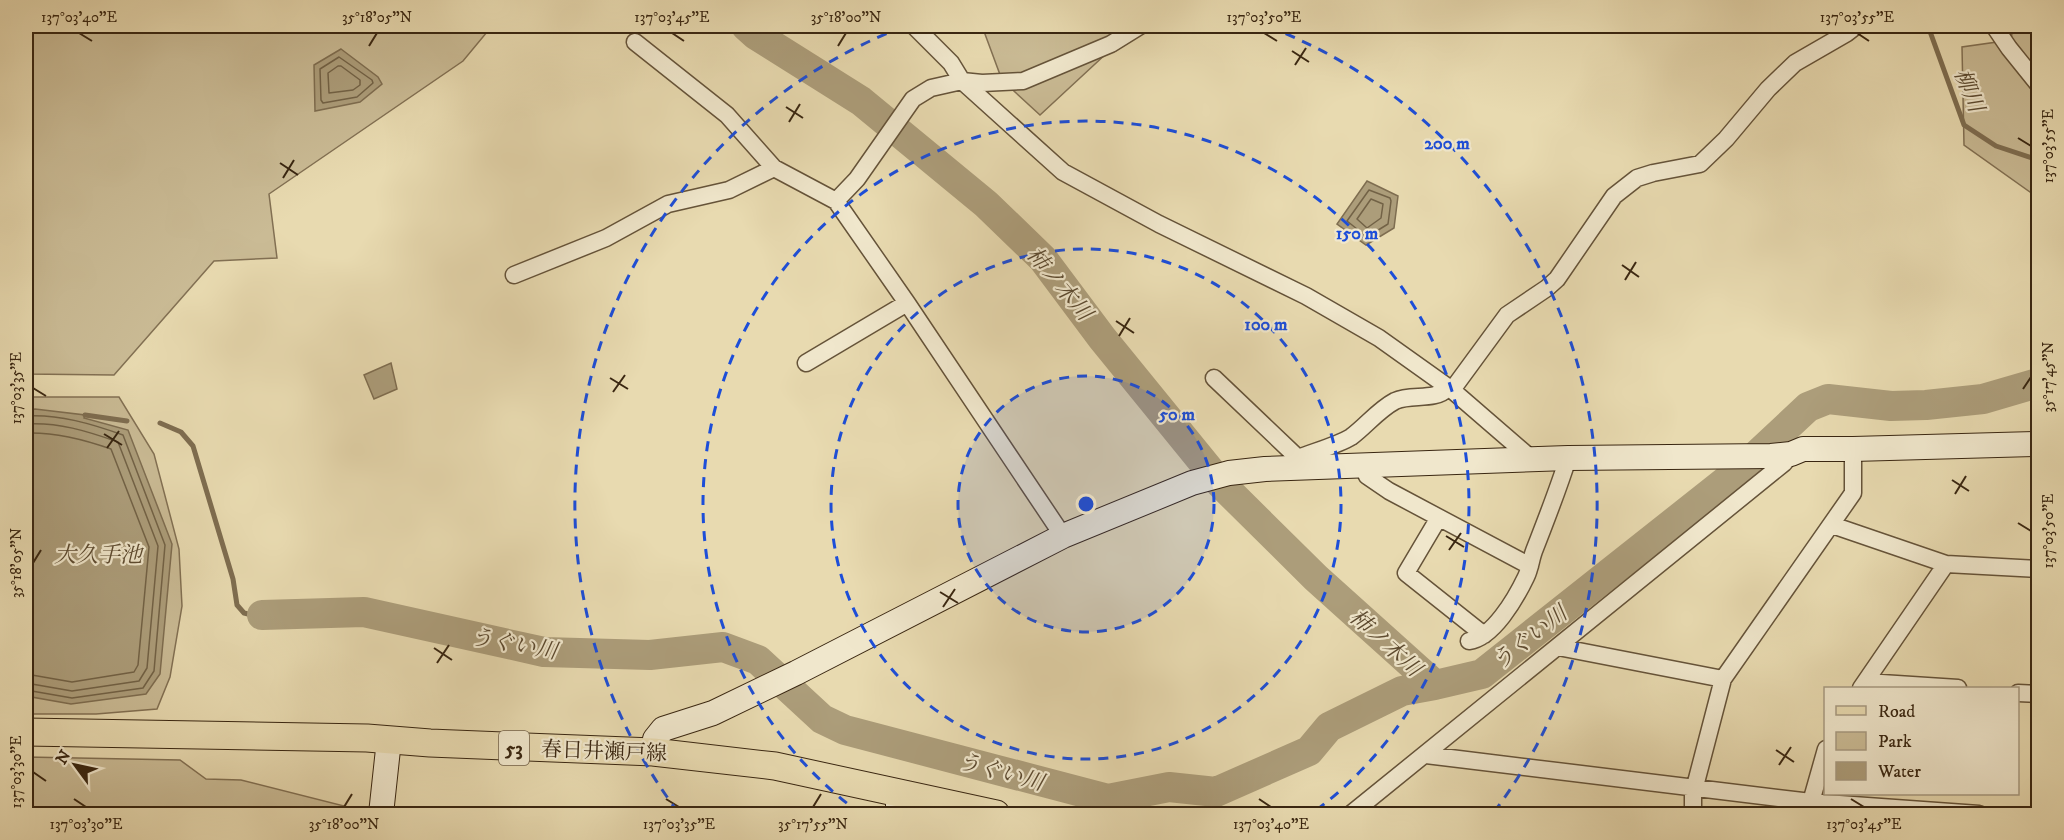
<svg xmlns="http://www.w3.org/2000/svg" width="2064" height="840" viewBox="0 0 2064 840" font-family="'IM FELL DW Pica','Noto Serif JP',serif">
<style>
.green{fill:#cabb95;stroke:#827053;stroke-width:1.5}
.water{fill:#ac9d7a;stroke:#7e6d50;stroke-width:1.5}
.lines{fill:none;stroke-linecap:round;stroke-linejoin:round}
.shore{stroke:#726246;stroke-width:1.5}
.stream{stroke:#7e6d50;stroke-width:5}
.river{stroke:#ac9d7a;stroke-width:30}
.street-casing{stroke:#655339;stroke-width:19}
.secondary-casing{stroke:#392611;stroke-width:26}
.primary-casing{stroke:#392611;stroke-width:29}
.street{stroke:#f0e7cc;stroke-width:16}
.secondary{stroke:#f0e7cc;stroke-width:24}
.primary{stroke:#e8dab0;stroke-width:27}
.ticks{fill:none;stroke:#392611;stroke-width:2}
.ring{fill:none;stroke:#1d4ed8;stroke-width:3;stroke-dasharray:10 8}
.labels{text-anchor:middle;stroke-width:4.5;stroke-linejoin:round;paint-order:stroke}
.shield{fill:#f0e7cc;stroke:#706049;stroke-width:1.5}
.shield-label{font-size:20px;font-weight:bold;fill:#392611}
.street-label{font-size:21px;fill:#392611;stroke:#f0e7cc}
.water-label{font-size:22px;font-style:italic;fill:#5c4a30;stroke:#f0e7cc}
.centre{fill:#1d4ed8;stroke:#f0e7cc;stroke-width:3}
.ring-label{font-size:18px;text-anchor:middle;font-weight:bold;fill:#1d4ed8;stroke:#f0e7cc;stroke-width:4.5;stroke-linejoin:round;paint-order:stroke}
.neatline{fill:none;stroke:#392611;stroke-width:2}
.ticks-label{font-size:15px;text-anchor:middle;fill:#392611}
</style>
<rect width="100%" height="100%" fill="#e8dab0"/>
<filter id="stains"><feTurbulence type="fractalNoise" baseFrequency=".00333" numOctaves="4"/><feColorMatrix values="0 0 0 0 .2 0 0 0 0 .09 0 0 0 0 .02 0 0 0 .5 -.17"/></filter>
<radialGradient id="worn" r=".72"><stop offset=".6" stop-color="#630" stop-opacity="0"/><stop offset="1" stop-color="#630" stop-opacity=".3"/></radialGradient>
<path class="green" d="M 26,26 L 492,26 L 463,61 L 269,194 L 277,258 L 214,261 L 114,375 L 26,374 Z
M 982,26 L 1136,26 L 1040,115 L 1002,80 Z
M 2013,26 L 2038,26 L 2038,192 L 2030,192 L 1964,145 L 1962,47 L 2011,40 Z
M 26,397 L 119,397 L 154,454 L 179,549 L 182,606 L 170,677 L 157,709 L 96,714 L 26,714 Z
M 26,757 L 180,760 L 206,779 L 241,780 L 352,808 L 351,814 L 26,814 Z"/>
<path class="water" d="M 341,49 L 378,77 L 382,84 L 360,102 L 315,111 L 314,65 Z
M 1367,181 L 1398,196 L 1394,228 L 1366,245 L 1337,224 Z
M 391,363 L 397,389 L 374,399 L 364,375 Z
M 35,409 L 85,415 L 84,418 L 128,430 L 172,544 L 160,674 L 146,694 L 71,704 L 26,696 L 26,411 Z"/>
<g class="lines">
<path class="shore" d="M 339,57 L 372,80 L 373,83 L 357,97 L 323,103 L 321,100 L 320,69 Z
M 338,66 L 341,66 L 360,80 L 360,85 L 353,90 L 329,93 L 328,73 Z
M 1369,190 L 1390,198 L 1391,201 L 1388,224 L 1367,237 L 1347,221 Z
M 1371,199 L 1383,204 L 1381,218 L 1367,228 L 1357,219 Z
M 26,416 C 59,414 92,424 123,435 L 165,545 L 154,671 L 143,688 L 72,698 L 26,690
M 26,424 C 58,422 87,431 118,442 L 158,546 L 147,668 L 139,681 L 72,691 L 26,683
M 26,433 C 55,432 83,439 111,449 L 149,547 L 138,665 L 134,672 L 72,682 L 26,674"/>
<path class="stream" d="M 1928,26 L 1964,125 L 1996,146 L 2038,160
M 85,415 L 127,421
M 160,423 L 181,432 L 193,446 L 233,579 L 237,605 L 244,613 L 252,615 L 262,615"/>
<path class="river" d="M 746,26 L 756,35 L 861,101 L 986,204 L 1043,259 L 1102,338 L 1220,483 L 1316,578 L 1435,685
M 262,615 L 364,612 L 544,652 L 650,655 L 723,647 L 758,660 L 822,719 L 845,730 L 1108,799 L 1169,787 L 1216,792 L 1309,751 L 1329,727 L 1402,691 L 1435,685 L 1482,674 L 1746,465 L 1808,407 L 1828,399 L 1891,406 L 1926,405 L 1983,399 L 2038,383"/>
<g class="street-casing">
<path id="street" d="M 914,26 L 951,63 L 962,81 L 1063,172 L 1159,224 L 1306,296 L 1379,338 L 1452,390 L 1533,460
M 1994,26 L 2009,48 L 2038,84
M 635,42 L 727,115 L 774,168
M 836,201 L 857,179 L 913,99 L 931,88 L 962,81 L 982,83 L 1023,81 L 1111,44 L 1140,26
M 514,275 L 606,238 L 668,204 L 729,190 L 774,168 L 836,201 L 907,303 L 1063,536
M 806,363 L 907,303
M 1214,378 L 1298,458 C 1313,452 1338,445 1351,437 C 1366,426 1378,410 1395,401 C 1412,393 1434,402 1448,388
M 1452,390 L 1507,315 L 1547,288 L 1557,279 L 1614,196 L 1637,178 L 1653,173 L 1700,164 L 1726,139 L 1768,89 L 1795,63 L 1847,33 L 1856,26
M 1363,466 L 1367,476 L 1389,491 L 1530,566
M 1438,519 L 1406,573 L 1484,635
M 1832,525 L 1946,564 L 2038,569
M 1469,641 C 1493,638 1516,598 1526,577 C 1530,569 1531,559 1534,551 C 1546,520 1558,490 1568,458
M 1558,647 L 1723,679
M 1866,682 L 1958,688
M 1861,688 L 1946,564
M 2018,693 L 2038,694
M 1426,755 L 1811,802 L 1979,814
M 1811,802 L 1826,749
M 1351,814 L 1784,463 L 1791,454
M 1693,814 L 1693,794 L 1723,679 L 1853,493 L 1853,449"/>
</g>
<g class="secondary-casing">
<path id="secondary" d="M 653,752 L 655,739 L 663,729 L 713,713 L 796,673 L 1063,536 L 1192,483 L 1229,473 L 1265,469 L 1568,458 L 1771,456 L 1791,454 L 1803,449 L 1853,449 L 2038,444
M 898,792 L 898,814
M 381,814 L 389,740"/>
</g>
<g class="primary-casing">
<path id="primary" d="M 26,732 L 367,738 L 430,743 L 653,752 L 775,766 L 996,814"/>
</g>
<use href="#street" class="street"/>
<use href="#secondary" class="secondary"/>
<use href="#primary" class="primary"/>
</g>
<path class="ticks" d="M 79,33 L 92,41M 672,33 L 684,41M 1264,33 L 1277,41M 1857,33 L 1869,41M 369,46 L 377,33M 838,46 L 846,33M 1292,51 L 1309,62M 1295,65 L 1306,48M 786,107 L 803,118M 789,122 L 800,104M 2018,138 L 2031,146M 280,163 L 298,175M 283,178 L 294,160M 1622,265 L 1639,277M 1625,280 L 1636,262M 1116,321 L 1134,333M 1119,336 L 1130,318M 610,378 L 628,389M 33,388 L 46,396M 2023,389 L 2031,377M 613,392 L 625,375M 104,434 L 122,445M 107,448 L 119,431M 1952,480 L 1969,491M 1955,494 L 1966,476M 2018,523 L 2031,531M 1446,536 L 1464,547M 1449,550 L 1461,533M 33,563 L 41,550M 940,592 L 958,603M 943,607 L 955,589M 434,648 L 452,660M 437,663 L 449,645M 1776,750 L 1794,762M 1779,765 L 1791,747M 33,772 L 46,781M 74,799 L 86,807M 666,799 L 679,807M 1259,799 L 1271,807M 1851,799 L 1864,807M 344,807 L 352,794M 813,807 L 821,794"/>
<circle cx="1086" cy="504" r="128" fill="#1d4ed8" fill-opacity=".12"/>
<g class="ring">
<circle cx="1086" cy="504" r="128"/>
<circle cx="1086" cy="504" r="255"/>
<path d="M861 814A383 383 0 1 1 1311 814"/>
<path d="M678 812A511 511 0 0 1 903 27M1269 27A511 511 0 0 1 1494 812"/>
</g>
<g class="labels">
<rect class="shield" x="499" y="731" width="30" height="34" rx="4.5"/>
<g class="shield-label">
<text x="514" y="755">53</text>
</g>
<g class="street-label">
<text transform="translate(604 751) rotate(2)" y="7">春日井瀬戸線</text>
</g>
<g class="water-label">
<text transform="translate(1970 90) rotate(68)" y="8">柳川</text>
<text transform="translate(1060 283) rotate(50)" y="8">柿ノ木川</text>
<text x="98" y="562">大久手池</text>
<text transform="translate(1529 637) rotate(-38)" y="8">うぐい川</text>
<text transform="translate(1386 642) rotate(42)" y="8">柿ノ木川</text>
<text transform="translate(514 643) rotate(10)" y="8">うぐい川</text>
<text transform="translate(1001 771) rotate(15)" y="8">うぐい川</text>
</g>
</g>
<circle cx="1086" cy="504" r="9" class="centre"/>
<g class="ring-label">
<text x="1447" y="149">200 m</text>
<text x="1357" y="239">150 m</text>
<text x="1266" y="330">100 m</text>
<text x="1177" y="420">50 m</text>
</g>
<rect width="2064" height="840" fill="none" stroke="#e8dab0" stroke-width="66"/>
<rect x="1824" y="687" width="195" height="108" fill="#f0e7cc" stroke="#a79a81" stroke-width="1.5"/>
<rect x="1836" y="706" width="30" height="9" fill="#e8dab0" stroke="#a79a81" stroke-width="1.5"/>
<text x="1878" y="717" font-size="18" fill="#392611">Road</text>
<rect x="1836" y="732" width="30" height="18" fill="#cabb95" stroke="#a79a81" stroke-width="1.5"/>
<text x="1878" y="747" font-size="18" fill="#392611">Park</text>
<rect x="1836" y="762" width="30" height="18" fill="#ac9d7a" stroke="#a79a81" stroke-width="1.5"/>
<text x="1878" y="777" font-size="18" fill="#392611">Water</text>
<g transform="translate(75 765) rotate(303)" stroke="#f0e7cc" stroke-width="4.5" paint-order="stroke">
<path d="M0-4.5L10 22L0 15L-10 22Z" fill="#392611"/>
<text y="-9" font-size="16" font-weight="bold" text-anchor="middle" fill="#392611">N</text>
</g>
<rect x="33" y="33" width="1998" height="774" class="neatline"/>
<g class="ticks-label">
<text x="79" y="22">137°03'40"E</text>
<text x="377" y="22">35°18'05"N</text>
<text x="672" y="22">137°03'45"E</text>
<text x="846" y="22">35°18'00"N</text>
<text x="1264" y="22">137°03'50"E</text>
<text x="1857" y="22">137°03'55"E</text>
<text transform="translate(2048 146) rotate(-90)" y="5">137°03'55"E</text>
<text transform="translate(2048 377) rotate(-90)" y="5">35°17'45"N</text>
<text transform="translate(16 388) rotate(-90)" y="5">137°03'35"E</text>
<text transform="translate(2048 531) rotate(-90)" y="5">137°03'50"E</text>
<text transform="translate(16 563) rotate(-90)" y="5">35°18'05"N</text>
<text transform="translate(16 772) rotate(-90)" y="5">137°03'30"E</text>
<text x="86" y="829">137°03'30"E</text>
<text x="344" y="829">35°18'00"N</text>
<text x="679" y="829">137°03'35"E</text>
<text x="813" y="829">35°17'55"N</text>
<text x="1271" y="829">137°03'40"E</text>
<text x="1864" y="829">137°03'45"E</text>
</g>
<rect width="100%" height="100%" filter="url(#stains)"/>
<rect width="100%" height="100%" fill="url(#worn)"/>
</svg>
